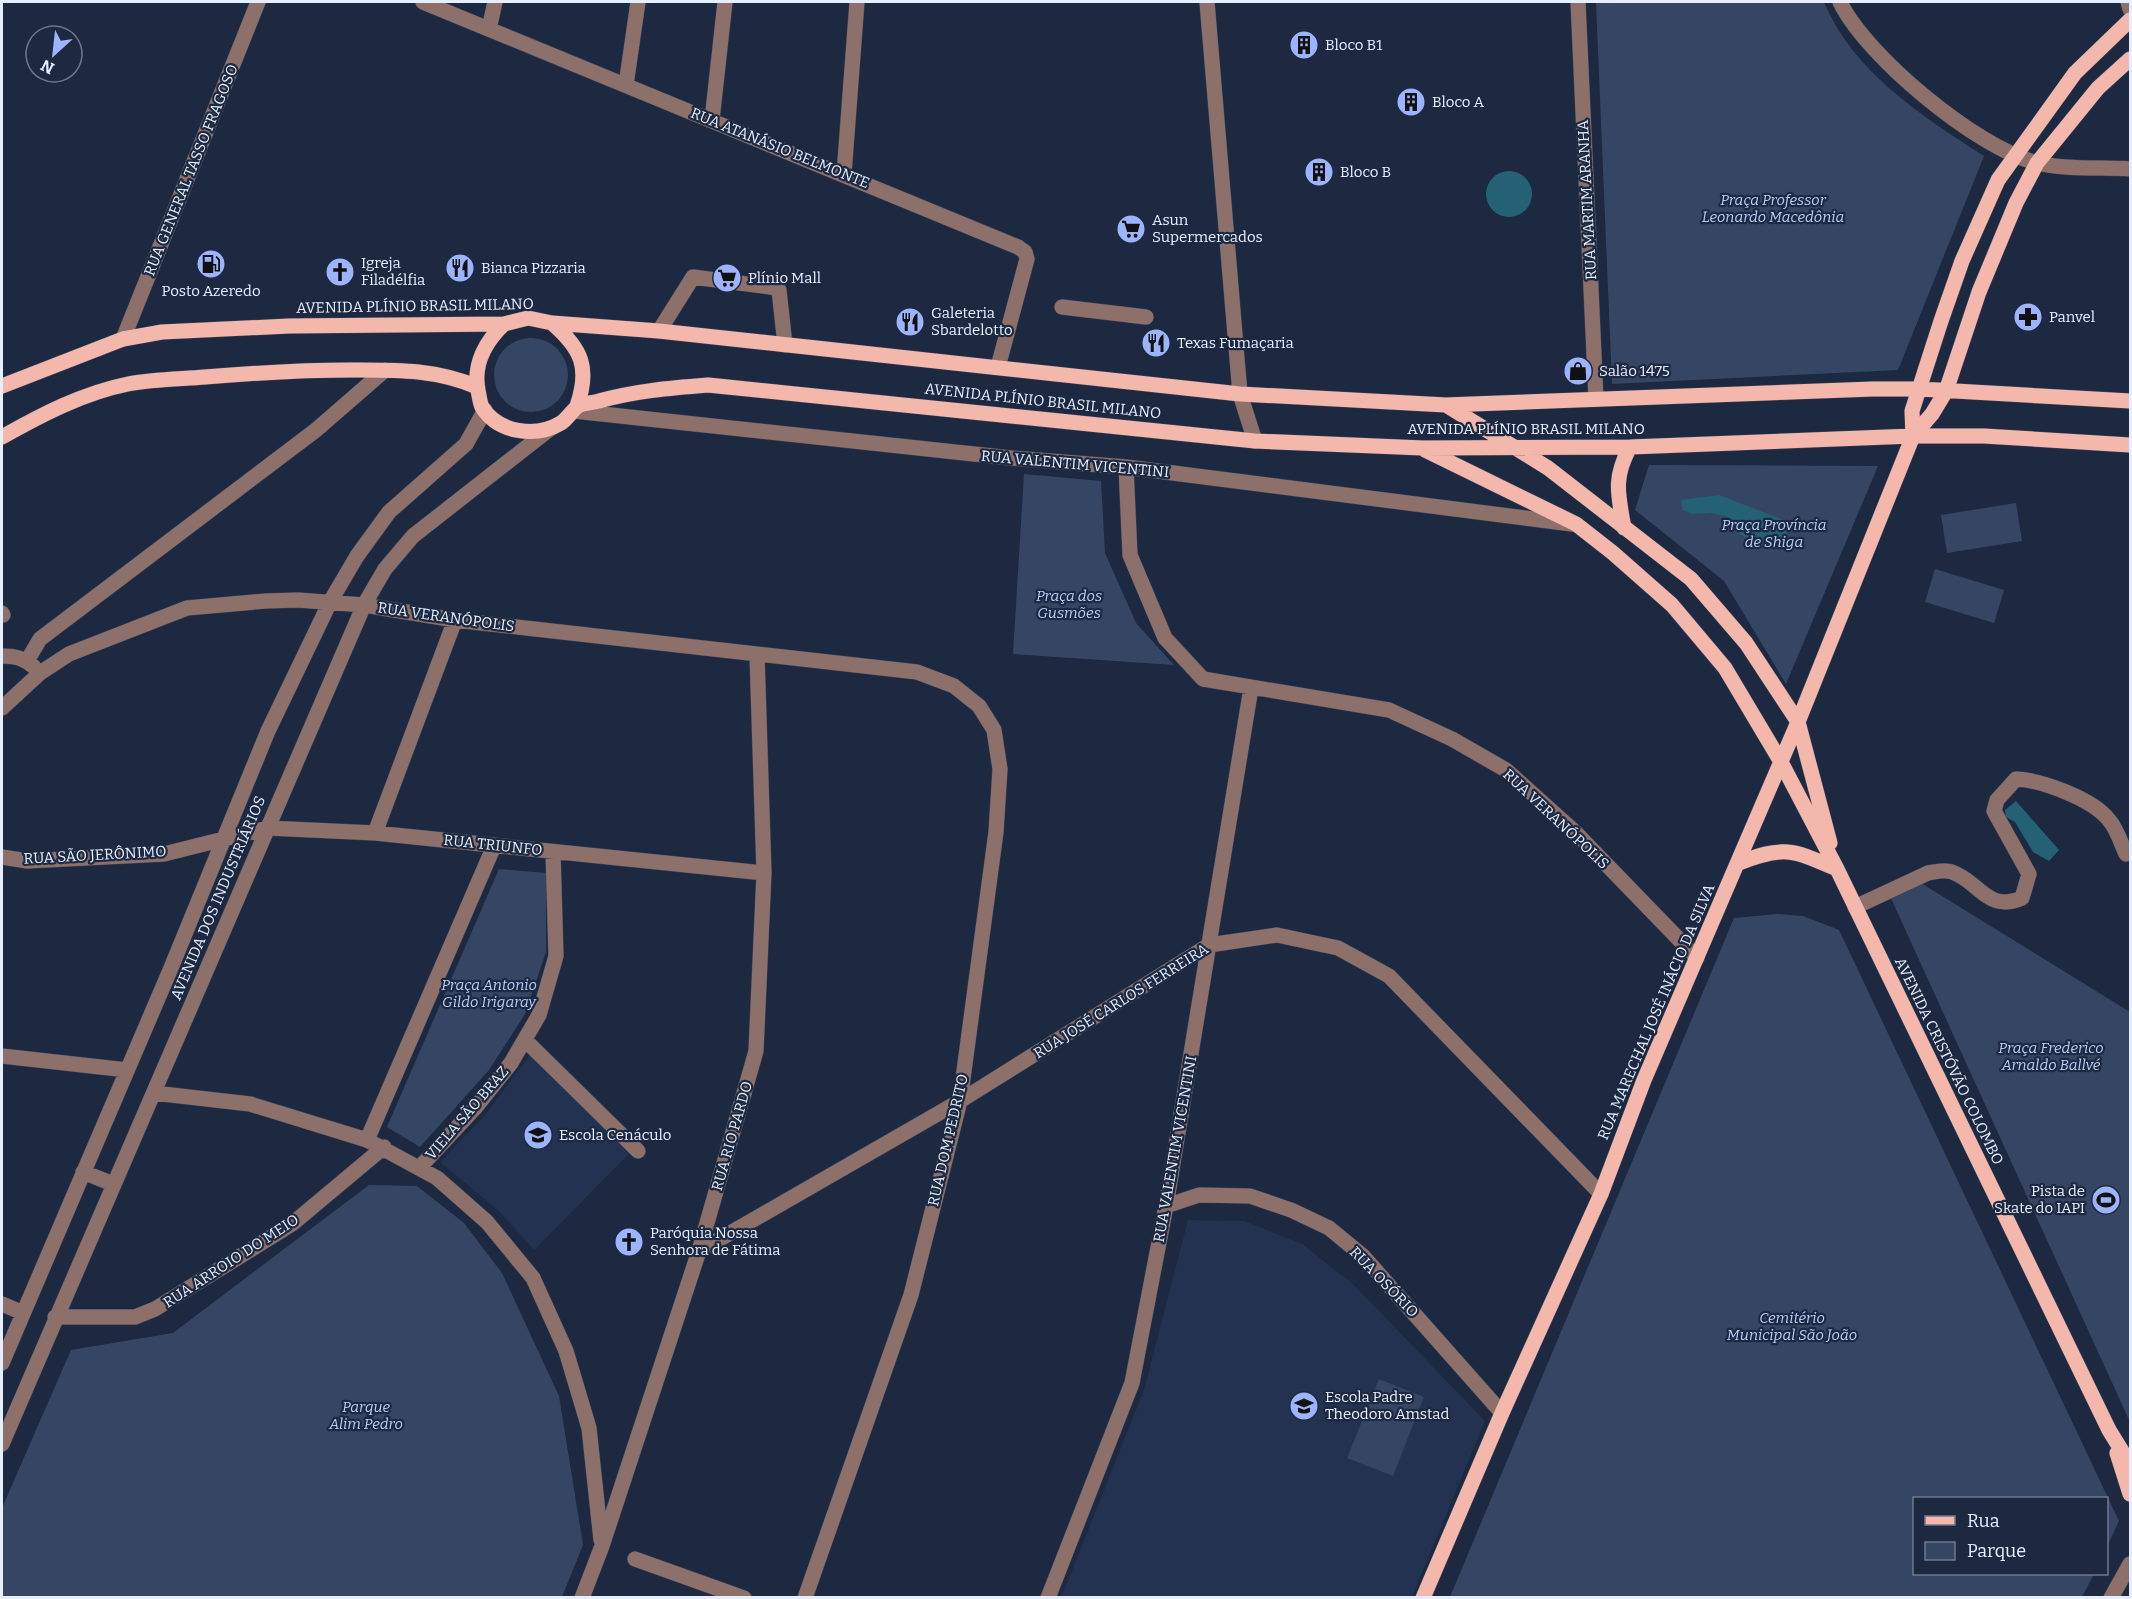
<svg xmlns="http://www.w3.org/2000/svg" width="2132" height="1599" viewBox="0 0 2132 1599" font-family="Bitter,serif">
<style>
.built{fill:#223250}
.green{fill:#354664}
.water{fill:#246174}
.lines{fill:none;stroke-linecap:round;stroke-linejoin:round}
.minor-casing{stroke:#38455c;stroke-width:16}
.major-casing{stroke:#38455c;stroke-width:16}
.minor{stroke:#8e706a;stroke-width:15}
.major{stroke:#f4b7ac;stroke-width:15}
.labels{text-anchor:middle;stroke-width:4.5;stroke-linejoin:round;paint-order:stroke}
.poi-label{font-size:15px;fill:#e6efff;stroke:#1c2941;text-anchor:start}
.street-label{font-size:15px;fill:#e6efff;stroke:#1c2941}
.park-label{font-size:15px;font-style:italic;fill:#b5cefc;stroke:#1c2941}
</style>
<rect width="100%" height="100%" fill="#1c2941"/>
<path class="built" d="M 530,1055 L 629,1154 L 534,1250 L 499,1211 L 440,1162 L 484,1116 Z
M 1188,1220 L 1244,1221 L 1302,1244 L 1353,1284 L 1485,1421 L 1412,1597 L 1061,1598 L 1144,1390 Z"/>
<path class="green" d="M 1596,2 L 1824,2 C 1853,72 1922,116 1984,156 L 1898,370 L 1612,384 Z
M494 375a37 37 0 1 1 74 0a37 37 0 1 1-74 0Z
M 1649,465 L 1878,466 L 1786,684 L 1724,581 L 1635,510 Z
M 1024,474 L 1101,481 L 1105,553 L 1136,623 L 1174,665 L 1013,654 Z
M 2016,503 L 2022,541 L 1947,553 L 1941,515 Z
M 1935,569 L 2004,590 L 1994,623 L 1925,602 Z
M 499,869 L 546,873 L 546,952 L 525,1014 L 489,1070 L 420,1147 L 387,1127 Z
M 1916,880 L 2130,1012 L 2130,1422 L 1889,894 Z
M 1777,914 L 1803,916 L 1839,930 L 2119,1521 L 2107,1547 L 2106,1498 L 1914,1498 L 1914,1574 L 2094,1574 L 2082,1597 L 1450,1597 L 1734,918 Z
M 369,1185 L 417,1186 L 464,1223 L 502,1273 L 559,1396 L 583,1545 L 562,1597 L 2,1597 L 2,1508 L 71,1350 L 173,1333 Z
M 1379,1379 L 1424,1397 L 1393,1476 L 1347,1458 Z"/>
<path class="water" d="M1486 194a23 23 0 1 1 46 0a23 23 0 1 1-46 0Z
M 1719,495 L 1789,522 L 1786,538 L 1779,538 L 1767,549 L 1741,535 L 1728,517 L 1712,513 L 1692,514 L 1683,510 L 1681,500 Z
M 2016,801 L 2059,850 L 2049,861 L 2033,852 L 2015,822 L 2006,817 L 2005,810 Z"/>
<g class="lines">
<g class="minor-casing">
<path id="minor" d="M 423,2 L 1018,247 L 1025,252 L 1027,259 L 998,367
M 1207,2 L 1240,394 L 1255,441
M 1578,2 L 1596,399
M 1840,2 C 1866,56 1976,147 2034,162 C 2062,170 2101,167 2130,169
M 2128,2 L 2130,9
M 489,29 L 495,2
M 626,85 L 638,2
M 712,120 L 725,2
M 844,174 L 857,2
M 1062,307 L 1146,317
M 659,331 L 693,277 L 777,288 L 779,290 L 785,345
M 123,339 L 258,2
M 574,411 L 1011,458 L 1126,467 L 1572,524
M 1126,467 L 1130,555 L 1165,638 L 1203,679 L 1389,710 L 1452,739 L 1506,770 L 1575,832 L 1697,958
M 2,613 L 3,615
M 2,656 C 15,656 24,658 34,667
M 27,661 L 40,639 L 316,430 L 385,370
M 2,708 L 40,673 L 69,654 L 187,608 L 266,601 L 298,600 L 364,605 L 455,620 L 917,672 L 954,686 L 979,706 L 994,730 L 1000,769 L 996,832 L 960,1101 L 911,1295 L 805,1598
M 375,833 L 455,620
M 2,857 L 27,861 L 164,854 L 268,828 L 375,833 L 764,873
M 1855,907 L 1928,873 C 1935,872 1945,869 1952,872 C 1979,881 1987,913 2022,898 L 2029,874 L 1994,811 L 1997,800 L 2016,779 C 2041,780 2093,799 2109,820 C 2117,829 2121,843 2126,854
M 525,1040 L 638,1151
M 2,1056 L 127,1070
M 154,1093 L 250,1104 L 367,1140 L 437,1178 L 487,1222 L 533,1278 L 566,1351 L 589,1428 L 601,1540
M 367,1140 L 494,846
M 420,1167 L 475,1108 L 511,1063 L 539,1015 L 556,956 L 553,852
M 83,1172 L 113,1184
M 1166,1206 L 1199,1195 L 1250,1196 L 1291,1210 L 1329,1228 L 1363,1256 L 1502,1413
M 699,1251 L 960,1101 L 1209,945 L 1277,935 L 1338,948 L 1389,976 L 1601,1194
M 2,1304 L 23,1313
M 55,1317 L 135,1317 L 155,1309 L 292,1224 L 384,1147
M 2,1363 L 171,968 L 268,731 L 330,602 L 357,556 L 389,512 L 466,444 L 485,410
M 2,1444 L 364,605 L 385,569 L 413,536 L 551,428
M 635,1559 L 744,1598
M 582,1598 L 602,1546 L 699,1251 L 756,1051 L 764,873 L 757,655
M 1048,1598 L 1132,1383 L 1166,1206 L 1251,688
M 2111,1598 L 2130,1564"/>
</g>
<g class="major-casing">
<path id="major" d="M 552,323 C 582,349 590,368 577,406
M 504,324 C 486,341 473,364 478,390 C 479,395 480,403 482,407 C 498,433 536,438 561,423 C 567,419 571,412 577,407 C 581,403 593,403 599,401 C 635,391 670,388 708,385 L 1255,441 L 1423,448 L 1630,447 L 1913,436 L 1984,436 L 2130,445
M 2,386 L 123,339 L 162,332 L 289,326 L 504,324 L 528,318 L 552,323 L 659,331 L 1240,394 L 1446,405 L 1873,389 L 1920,389 L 2130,401
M 1446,405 L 1548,468 L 1691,579 L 1746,643 L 1798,722 L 1830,843
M 1913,436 L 1912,411 L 1941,321 L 1962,261 L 1998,180 L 2075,73 L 2130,20
M 2,437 C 41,415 83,393 128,384 C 153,379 180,379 205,377 C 254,373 302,370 352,370 C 395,370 436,369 477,387
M 1425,450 L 1576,524 L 1613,553 L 1672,605 L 1725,668 L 1781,762 L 1837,869 L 2109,1430 L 2130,1464
M 1624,528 C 1618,494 1613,478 1630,447
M 1739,863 C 1785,845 1793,850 1837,869
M 2117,1453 L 2130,1494
M 1423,1598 L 1502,1413 L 1601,1194 L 1644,1080 L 1798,722 L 1913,436 L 1932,414 L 1946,391 L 1979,292 L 2016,203 L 2037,163 L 2098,88 L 2130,59"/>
</g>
<use href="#minor" class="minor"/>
<use href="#major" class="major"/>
</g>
<defs>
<g id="building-disc" transform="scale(1.5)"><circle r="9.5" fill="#9cb4fd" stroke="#1c2941"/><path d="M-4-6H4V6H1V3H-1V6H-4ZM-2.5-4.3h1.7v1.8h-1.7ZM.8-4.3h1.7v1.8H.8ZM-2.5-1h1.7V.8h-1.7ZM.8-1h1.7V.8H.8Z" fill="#111"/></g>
<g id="supermarket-disc" transform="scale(1.5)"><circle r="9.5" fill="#9cb4fd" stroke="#1c2941"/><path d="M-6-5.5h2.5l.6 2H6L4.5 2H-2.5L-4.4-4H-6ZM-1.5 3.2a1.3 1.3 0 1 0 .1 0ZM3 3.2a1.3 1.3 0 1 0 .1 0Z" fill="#111"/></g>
<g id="fuel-disc" transform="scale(1.5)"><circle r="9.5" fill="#9cb4fd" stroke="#1c2941"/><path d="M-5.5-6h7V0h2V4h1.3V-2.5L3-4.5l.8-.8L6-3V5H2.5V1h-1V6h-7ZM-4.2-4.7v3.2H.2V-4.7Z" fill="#111"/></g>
<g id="restaurant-disc" transform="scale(1.5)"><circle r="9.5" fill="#9cb4fd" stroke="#1c2941"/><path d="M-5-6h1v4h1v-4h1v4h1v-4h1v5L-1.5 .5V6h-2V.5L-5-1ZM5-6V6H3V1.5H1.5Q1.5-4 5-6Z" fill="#111"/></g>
<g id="church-disc" transform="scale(1.5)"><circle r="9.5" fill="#9cb4fd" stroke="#1c2941"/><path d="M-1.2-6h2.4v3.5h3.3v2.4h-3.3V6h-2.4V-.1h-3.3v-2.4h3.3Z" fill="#111"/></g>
<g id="pharmacy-disc" transform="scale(1.5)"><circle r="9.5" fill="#9cb4fd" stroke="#1c2941"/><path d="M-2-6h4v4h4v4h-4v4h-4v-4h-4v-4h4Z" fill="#111"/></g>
<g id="shop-disc" transform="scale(1.5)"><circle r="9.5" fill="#9cb4fd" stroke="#1c2941"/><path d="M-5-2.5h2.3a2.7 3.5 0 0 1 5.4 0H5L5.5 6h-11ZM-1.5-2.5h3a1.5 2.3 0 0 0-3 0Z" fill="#111"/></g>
<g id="school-disc" transform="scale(1.5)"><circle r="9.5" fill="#9cb4fd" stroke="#1c2941"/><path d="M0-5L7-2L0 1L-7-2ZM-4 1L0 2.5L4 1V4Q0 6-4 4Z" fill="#111"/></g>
<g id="stadium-disc" transform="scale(1.5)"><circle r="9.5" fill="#9cb4fd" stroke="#1c2941"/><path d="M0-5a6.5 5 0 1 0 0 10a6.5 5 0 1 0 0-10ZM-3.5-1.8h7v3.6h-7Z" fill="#111"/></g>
</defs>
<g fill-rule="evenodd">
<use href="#building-disc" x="1304" y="45"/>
<use href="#building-disc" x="1411" y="102"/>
<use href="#building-disc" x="1319" y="172"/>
<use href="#supermarket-disc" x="1131" y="229"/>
<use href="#fuel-disc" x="211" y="264"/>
<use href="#restaurant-disc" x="460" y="268"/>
<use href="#church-disc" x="340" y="272"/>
<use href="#supermarket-disc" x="727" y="278"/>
<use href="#pharmacy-disc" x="2028" y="317"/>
<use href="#restaurant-disc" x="910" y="322"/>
<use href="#restaurant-disc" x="1156" y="343"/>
<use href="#shop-disc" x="1578" y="371"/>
<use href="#school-disc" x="538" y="1135"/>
<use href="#stadium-disc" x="2106" y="1200"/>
<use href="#church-disc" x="629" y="1242"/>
<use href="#school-disc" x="1304" y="1406"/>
</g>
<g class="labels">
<g class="poi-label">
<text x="1325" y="50">Bloco B1</text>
<text x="1432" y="107">Bloco A</text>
<text x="1340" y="177">Bloco B</text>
<text x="1152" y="225">Asun<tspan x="1152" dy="17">Supermercados</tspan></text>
<text x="361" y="268">Igreja<tspan x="361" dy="17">Filadélfia</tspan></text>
<text x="481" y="273">Bianca Pizzaria</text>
<text x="748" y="283">Plínio Mall</text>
<text x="211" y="296" text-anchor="middle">Posto Azeredo</text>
<text x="931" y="318">Galeteria<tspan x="931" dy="17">Sbardelotto</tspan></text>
<text x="2049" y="322">Panvel</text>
<text x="1177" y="348">Texas Fumaçaria</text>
<text x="1599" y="376">Salão 1475</text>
<text x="559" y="1140">Escola Cenáculo</text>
<text x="2085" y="1196" text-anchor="end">Pista de<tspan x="2085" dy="17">Skate do IAPI</tspan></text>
<text x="650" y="1238">Paróquia Nossa<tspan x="650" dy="17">Senhora de Fátima</tspan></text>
<text x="1325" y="1402">Escola Padre<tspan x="1325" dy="17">Theodoro Amstad</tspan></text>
</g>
<g class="street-label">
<text transform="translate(780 148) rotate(22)" y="5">RUA ATANÁSIO BELMONTE</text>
<text transform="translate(191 170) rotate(-68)" y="5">RUA GENERAL TASSO FRAGOSO</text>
<text transform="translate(1587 200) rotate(-93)" y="5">RUA MARTIM ARANHA</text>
<text transform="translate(415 306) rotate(-1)" y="5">AVENIDA PLÍNIO BRASIL MILANO</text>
<text transform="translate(1043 401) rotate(6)" y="5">AVENIDA PLÍNIO BRASIL MILANO</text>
<text x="1526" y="434">AVENIDA PLÍNIO BRASIL MILANO</text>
<text transform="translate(1075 464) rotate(5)" y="5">RUA VALENTIM VICENTINI</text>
<text transform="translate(446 617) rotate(8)" y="5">RUA VERANÓPOLIS</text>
<text transform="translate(1556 819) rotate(43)" y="5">RUA VERANÓPOLIS</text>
<text transform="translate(493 845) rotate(6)" y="5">RUA TRIUNFO</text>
<text transform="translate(95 855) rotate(-3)" y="5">RUA SÃO JERÔNIMO</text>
<text transform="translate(218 898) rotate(-67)" y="5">AVENIDA DOS INDUSTRIÁRIOS</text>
<text transform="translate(1121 1001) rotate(-32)" y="5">RUA JOSÉ CARLOS FERREIRA</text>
<text transform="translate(1656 1012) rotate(-67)" y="5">RUA MARECHAL JOSÉ INÁCIO DA SILVA</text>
<text transform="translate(1949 1061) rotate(64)" y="5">AVENIDA CRISTÓVÃO COLOMBO</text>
<text transform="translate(467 1113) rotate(-49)" y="5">VIELA SÃO BRAZ</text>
<text transform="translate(732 1136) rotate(-74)" y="5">RUA RIO PARDO</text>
<text transform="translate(948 1140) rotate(-77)" y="5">RUA DOM PEDRITO</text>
<text transform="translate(1175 1149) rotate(-80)" y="5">RUA VALENTIM VICENTINI</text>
<text transform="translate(231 1261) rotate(-33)" y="5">RUA ARROIO DO MEIO</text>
<text transform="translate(1384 1282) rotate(46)" y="5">RUA OSÓRIO</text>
</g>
<g class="park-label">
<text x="1773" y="205">Praça Professor<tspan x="1773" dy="17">Leonardo Macedônia</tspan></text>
<text x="1774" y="530">Praça Província<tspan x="1774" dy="17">de Shiga</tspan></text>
<text x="1069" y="601">Praça dos<tspan x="1069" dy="17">Gusmões</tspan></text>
<text x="489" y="990">Praça Antonio<tspan x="489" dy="17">Gildo Irigaray</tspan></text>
<text x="2051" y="1053">Praça Frederico<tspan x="2051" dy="17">Arnaldo Ballvé</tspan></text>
<text x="1792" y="1323">Cemitério<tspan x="1792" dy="17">Municipal São João</tspan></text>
<text x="366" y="1412">Parque<tspan x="366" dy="17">Alim Pedro</tspan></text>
</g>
</g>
<rect width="2132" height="1599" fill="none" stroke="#e6efff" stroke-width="6"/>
<rect x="1913" y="1497" width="195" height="78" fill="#1c2941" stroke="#6d788d" stroke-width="1.5"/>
<rect x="1925" y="1516" width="30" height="9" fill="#f4b7ac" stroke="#6d788d" stroke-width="1.5"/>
<text x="1967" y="1527" font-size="18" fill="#e6efff">Rua</text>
<rect x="1925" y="1542" width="30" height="18" fill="#354664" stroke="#6d788d" stroke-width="1.5"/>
<text x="1967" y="1557" font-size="18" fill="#e6efff">Parque</text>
<g transform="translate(54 54) rotate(207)"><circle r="28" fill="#1c2941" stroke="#6d788d" stroke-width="1.5"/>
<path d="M0-4.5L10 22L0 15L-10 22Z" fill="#9cb4fd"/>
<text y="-9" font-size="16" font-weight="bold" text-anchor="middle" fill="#e6efff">N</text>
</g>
</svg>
